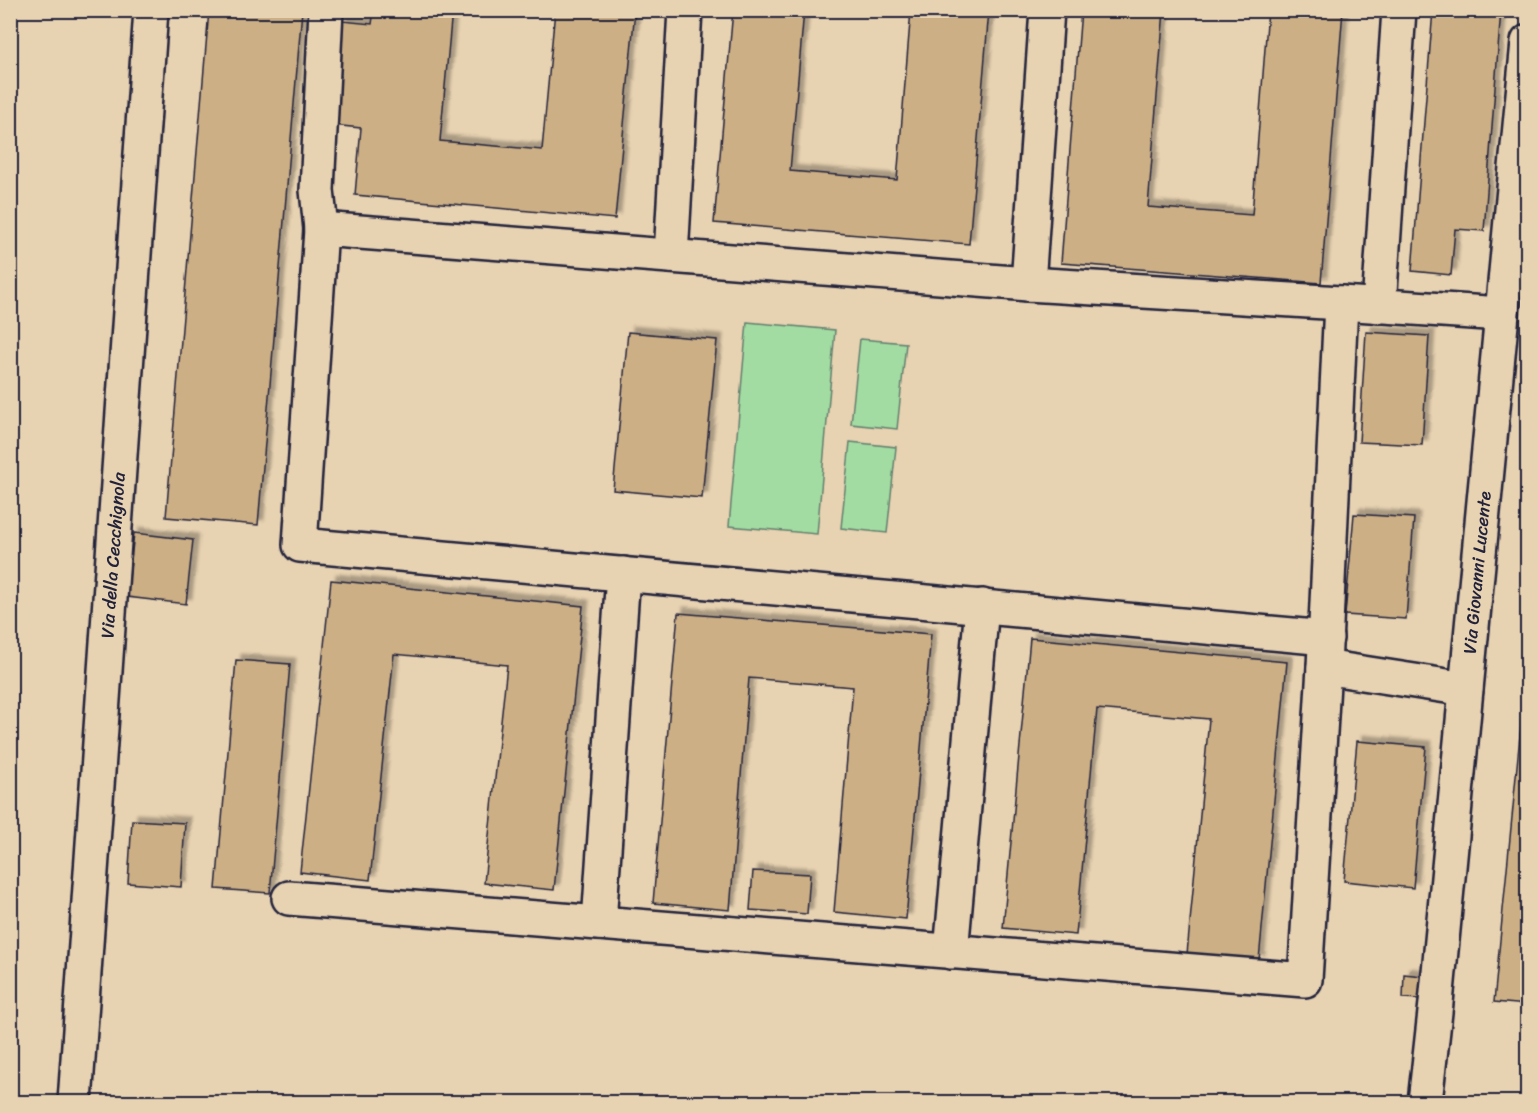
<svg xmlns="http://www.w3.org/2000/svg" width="1538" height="1113" viewBox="0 0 1538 1113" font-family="Sriracha,sans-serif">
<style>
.green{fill:#a3dca2;stroke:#627f6e;stroke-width:1.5}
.building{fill:#ccaf84;stroke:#22223b;stroke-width:1.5;filter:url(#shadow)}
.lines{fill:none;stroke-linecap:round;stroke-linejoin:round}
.minor-casing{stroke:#22223b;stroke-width:38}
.minor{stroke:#e7d2b1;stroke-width:33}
.labels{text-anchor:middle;stroke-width:6;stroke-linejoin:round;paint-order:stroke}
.street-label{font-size:18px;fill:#22223b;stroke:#e7d2b1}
</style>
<defs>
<filter id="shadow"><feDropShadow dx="5.5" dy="-5.5" stdDeviation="1.5" flood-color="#0004"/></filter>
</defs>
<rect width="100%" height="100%" fill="#e7d2b1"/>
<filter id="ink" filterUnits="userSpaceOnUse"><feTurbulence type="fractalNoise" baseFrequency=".0167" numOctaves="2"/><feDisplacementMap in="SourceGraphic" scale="12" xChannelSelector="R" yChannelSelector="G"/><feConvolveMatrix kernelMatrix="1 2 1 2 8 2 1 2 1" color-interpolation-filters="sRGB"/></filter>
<g filter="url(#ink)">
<path class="green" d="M 747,322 L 835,330 L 817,534 L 729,526 Z
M 860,339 L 906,343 L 897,429 L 851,424 Z
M 850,442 L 896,447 L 887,533 L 841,528 Z"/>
<path class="building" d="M 209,10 L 302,10 L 258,525 L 166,517 Z
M 374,10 L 452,10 L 440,141 L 542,150 L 555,10 L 635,10 L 615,219 L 355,195 L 361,128 L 332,125 L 342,21 L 372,24 Z
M 733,10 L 804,10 L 790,171 L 897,180 L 911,10 L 989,10 L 969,244 L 714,223 Z
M 1081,10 L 1164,10 L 1148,207 L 1252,215 L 1268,10 L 1343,10 L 1321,283 L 1061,263 Z
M 1433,10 L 1501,10 L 1484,231 L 1455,229 L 1451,275 L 1412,271 Z
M 628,332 L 717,340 L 702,498 L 613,490 Z
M 1366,332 L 1429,336 L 1422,445 L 1359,442 Z
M 1354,514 L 1414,518 L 1406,619 L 1345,615 Z
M 134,533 L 193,540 L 186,604 L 127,597 Z
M 331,580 L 583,606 L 554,890 L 484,883 L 507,665 L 394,654 L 370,880 L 300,872 Z
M 678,613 L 931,634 L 906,919 L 834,912 L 853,687 L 749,678 L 730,910 L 653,903 Z
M 1030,638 L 1287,662 L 1259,960 L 1187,954 L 1209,719 L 1097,709 L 1076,935 L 1003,928 Z
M 1528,653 L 1528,1005 L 1494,1002 Z
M 236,660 L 290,664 L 270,893 L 216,889 Z
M 1357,741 L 1426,747 L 1413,888 L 1344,881 Z
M 132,820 L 185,823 L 181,887 L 128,883 Z
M 753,871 L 810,874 L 807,914 L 750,910 Z
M 1404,974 L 1422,976 L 1420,999 L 1403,998 Z"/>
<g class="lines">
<g class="minor-casing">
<g id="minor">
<path d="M 321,229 L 317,190 L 326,10"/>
<path d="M 671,256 L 685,10"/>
<path d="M 1028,284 L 1047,10"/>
<path d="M 1379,306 L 1399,10"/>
<path d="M 1326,638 L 300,545 L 321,229 L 1028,284 L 1341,303 L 1501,314"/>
<path d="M 1324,667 L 1466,689"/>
<path d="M 289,898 L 1305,980 L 1324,667 L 1341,303"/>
<path d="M 599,923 L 623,574"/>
<path d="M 951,952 L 982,606"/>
<path id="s1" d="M 75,1102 L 151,10"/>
<path id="s2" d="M 1425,1102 L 1436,1003 L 1528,42"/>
</g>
</g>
<use href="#minor" class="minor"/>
</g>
</g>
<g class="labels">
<g class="street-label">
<text dy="6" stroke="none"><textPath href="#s1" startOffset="548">Via della Cecchignola</textPath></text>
<text dy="6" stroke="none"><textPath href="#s2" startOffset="532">Via Giovanni Lucente</textPath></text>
</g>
</g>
<rect width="1538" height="1113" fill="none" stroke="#e7d2b1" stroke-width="36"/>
<rect x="18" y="18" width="1502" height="1077" fill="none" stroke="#22223b" stroke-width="2" filter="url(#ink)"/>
</svg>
